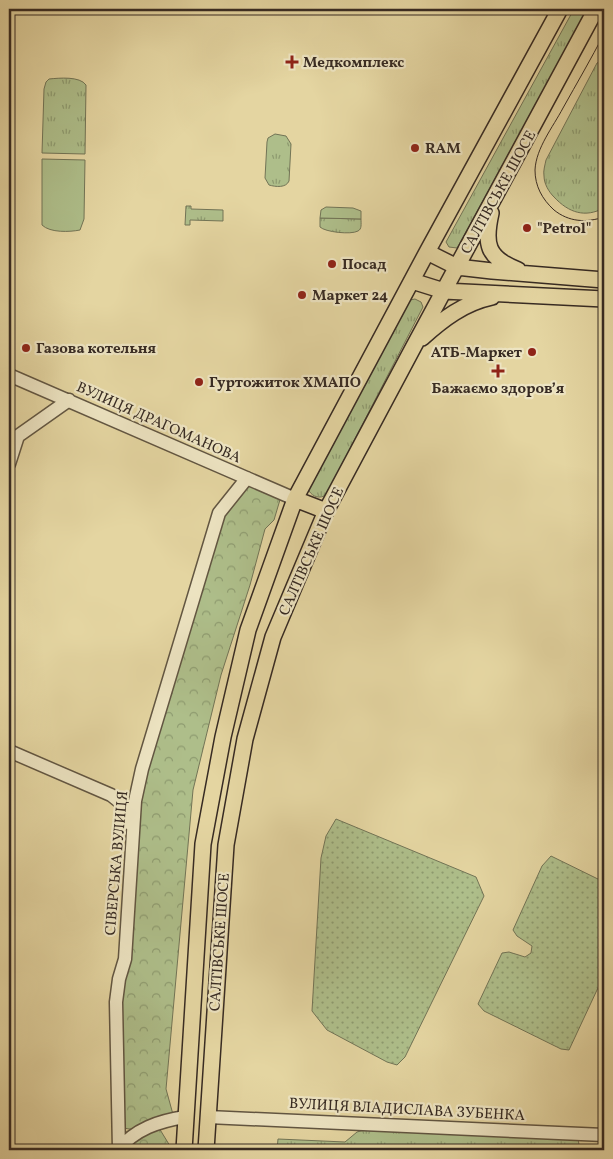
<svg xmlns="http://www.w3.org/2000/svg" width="613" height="1159" viewBox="0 0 613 1159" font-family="Vollkorn,serif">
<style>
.grass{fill:url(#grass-tufts);stroke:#727456}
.forest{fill:url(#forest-crowns);stroke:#727456}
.garden{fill:url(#garden-dots);stroke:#727456}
.pitch{fill:#aebe8a;stroke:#727456}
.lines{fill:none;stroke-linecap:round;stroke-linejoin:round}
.minor-casing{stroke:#625642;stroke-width:15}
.major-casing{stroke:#372b23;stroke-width:18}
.minor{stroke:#ede4c2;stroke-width:12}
.major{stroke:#e4d5a1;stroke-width:15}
.tram{stroke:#372b23;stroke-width:1}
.poi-dot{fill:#8f2418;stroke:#ede4c2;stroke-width:2}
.labels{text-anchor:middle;stroke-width:4.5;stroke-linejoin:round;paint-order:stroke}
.poi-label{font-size:15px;font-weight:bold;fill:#372b23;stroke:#ede4c2;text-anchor:start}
.street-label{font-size:15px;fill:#372b23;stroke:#ede4c2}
</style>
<defs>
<pattern id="grass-tufts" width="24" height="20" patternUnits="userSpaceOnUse" patternTransform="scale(1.25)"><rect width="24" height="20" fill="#aebe8a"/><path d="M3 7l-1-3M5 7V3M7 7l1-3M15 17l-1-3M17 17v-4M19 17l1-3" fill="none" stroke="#8e9b70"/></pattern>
<pattern id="forest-crowns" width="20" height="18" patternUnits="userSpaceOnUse" patternTransform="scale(1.25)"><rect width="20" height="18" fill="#aebe8a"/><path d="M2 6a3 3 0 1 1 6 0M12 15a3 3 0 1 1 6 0" fill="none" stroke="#8e9b70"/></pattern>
<pattern id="garden-dots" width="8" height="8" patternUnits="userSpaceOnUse" patternTransform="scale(1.25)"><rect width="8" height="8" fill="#aebe8a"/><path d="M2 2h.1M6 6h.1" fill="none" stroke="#8e9b70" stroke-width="1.8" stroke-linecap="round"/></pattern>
</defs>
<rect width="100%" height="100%" fill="#e4d5a1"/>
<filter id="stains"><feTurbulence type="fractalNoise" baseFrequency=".004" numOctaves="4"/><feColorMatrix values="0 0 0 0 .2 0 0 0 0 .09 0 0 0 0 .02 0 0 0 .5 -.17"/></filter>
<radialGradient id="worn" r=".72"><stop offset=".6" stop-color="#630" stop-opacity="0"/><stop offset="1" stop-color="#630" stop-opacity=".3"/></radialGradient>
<path class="grass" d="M 574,9 L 588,9 L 457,248 L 449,247 L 446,242 Z
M 601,61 L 604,65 L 604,208 C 585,218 569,213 554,197 C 549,192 544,184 544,176 C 543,171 545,165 546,160 L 597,63 Z
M 49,79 C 59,78 80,76 86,85 L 85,154 L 42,153 L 44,89 L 46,82 Z
M 275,134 L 286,136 L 291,144 L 289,181 C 286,188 276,187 269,185 L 265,178 L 267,142 L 268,138 Z
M 186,206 L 191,206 L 191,209 L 223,210 L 223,221 L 190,220 L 190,225 L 185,225 Z
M 320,218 L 361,219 C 361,224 362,229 358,231 C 351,235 325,232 320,227 Z
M 415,299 L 421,302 L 423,307 L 326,495 C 320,499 313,497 309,491 L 309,488 L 410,300 Z
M 368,1129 L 578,1139 L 580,1150 L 277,1150 L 278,1139 L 345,1142 L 357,1132 Z"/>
<path class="forest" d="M 247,478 L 282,493 L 274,520 L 265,529 L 250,585 L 221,675 L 193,790 L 166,1089 L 174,1118 L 156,1123 L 170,1146 L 170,1150 L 119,1150 L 139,1131 L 119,1127 L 118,1061 L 135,801 L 219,513 Z"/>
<path class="garden" d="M 336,819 L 476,877 L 484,896 L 405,1057 L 397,1065 L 387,1062 L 327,1030 L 312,1011 L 321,858 L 326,836 Z
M 551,856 L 604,882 L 604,975 L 569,1050 L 561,1049 L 484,1011 L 478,1004 L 502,953 L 509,952 L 525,957 L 531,953 L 532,946 L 517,936 L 513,930 L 542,866 Z"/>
<path class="pitch" d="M 42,159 L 85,160 L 84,219 L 80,230 C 70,232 50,233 42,225 Z
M 326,207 L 353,208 L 361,211 L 361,219 L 320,218 L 321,210 Z"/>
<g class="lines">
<g class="minor-casing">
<path id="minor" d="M 9,375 L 295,499
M 9,464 L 18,436 L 69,400
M 9,751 L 111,795 L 126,807 L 130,824
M 208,1117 L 604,1135
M 118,1150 C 135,1129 159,1121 185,1117
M 119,1150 L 116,1002 L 119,979 L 125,959 L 135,801 L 142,769 L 219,513 L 247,478"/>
</g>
<g class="major-casing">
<path id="major" d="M 491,213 C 484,244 487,258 518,270
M 427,252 L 457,267 L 492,271 L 604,280
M 412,281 L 444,291 L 604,299
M 422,338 C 443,319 464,303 492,297
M 295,499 L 326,511
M 184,1150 L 203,844 L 223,737 L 248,630 L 295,499 L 427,252 L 560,9
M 206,1150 L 226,845 L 245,739 L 273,637 L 326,511 L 414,346 L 596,9"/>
</g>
<use href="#minor" class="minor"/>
<use href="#major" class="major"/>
<path class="tram" d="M 604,34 C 591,59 577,83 563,108 C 553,127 536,148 535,170 C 535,186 542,199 554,210 C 569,222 586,223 604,217"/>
</g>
<g class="poi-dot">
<path d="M289.5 54.5h5v5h5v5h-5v5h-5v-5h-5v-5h5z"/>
<circle cx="415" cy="148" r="5"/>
<circle cx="527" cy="228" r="5"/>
<circle cx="332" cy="264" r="5"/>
<circle cx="302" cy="295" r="5"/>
<circle cx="26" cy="348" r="5"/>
<circle cx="532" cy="352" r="5"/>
<path d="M495.5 363.5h5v5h5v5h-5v5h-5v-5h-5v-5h5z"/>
<circle cx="199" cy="382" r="5"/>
</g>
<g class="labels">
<g class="poi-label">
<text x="303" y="67">Медкомплекс</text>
<text x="425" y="153">RAM</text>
<text x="537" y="233">"Petrol"</text>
<text x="342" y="269">Посад</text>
<text x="312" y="300">Маркет 24</text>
<text x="36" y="353">Газова котельня</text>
<text x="522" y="357" text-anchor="end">АТБ-Маркет</text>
<text x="209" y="387">Гуртожиток ХМАПО</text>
<text x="498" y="393" text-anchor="middle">Бажаємо здоровʼя</text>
</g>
<g class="street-label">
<text transform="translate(498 192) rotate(-61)" y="5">САЛТІВСЬКЕ ШОСЕ</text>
<text transform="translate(159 422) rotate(24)" y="5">ВУЛИЦЯ ДРАГОМАНОВА</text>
<text transform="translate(311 551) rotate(-66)" y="5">САЛТІВСЬКЕ ШОСЕ</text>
<text transform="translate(116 863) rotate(-85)" y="5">СІВЕРСЬКА ВУЛИЦЯ</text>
<text transform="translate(219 942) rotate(-86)" y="5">САЛТІВСЬКЕ ШОСЕ</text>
<text transform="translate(407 1109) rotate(3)" y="5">ВУЛИЦЯ ВЛАДИСЛАВА ЗУБЕНКА</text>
</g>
</g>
<rect width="613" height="1159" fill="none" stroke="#e4d5a1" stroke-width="30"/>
<rect x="10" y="10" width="593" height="1139" fill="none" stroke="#372b23" stroke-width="2.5"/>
<rect x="15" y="15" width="583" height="1129" fill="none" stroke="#372b23"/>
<rect width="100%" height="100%" filter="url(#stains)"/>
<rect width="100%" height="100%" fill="url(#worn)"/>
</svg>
